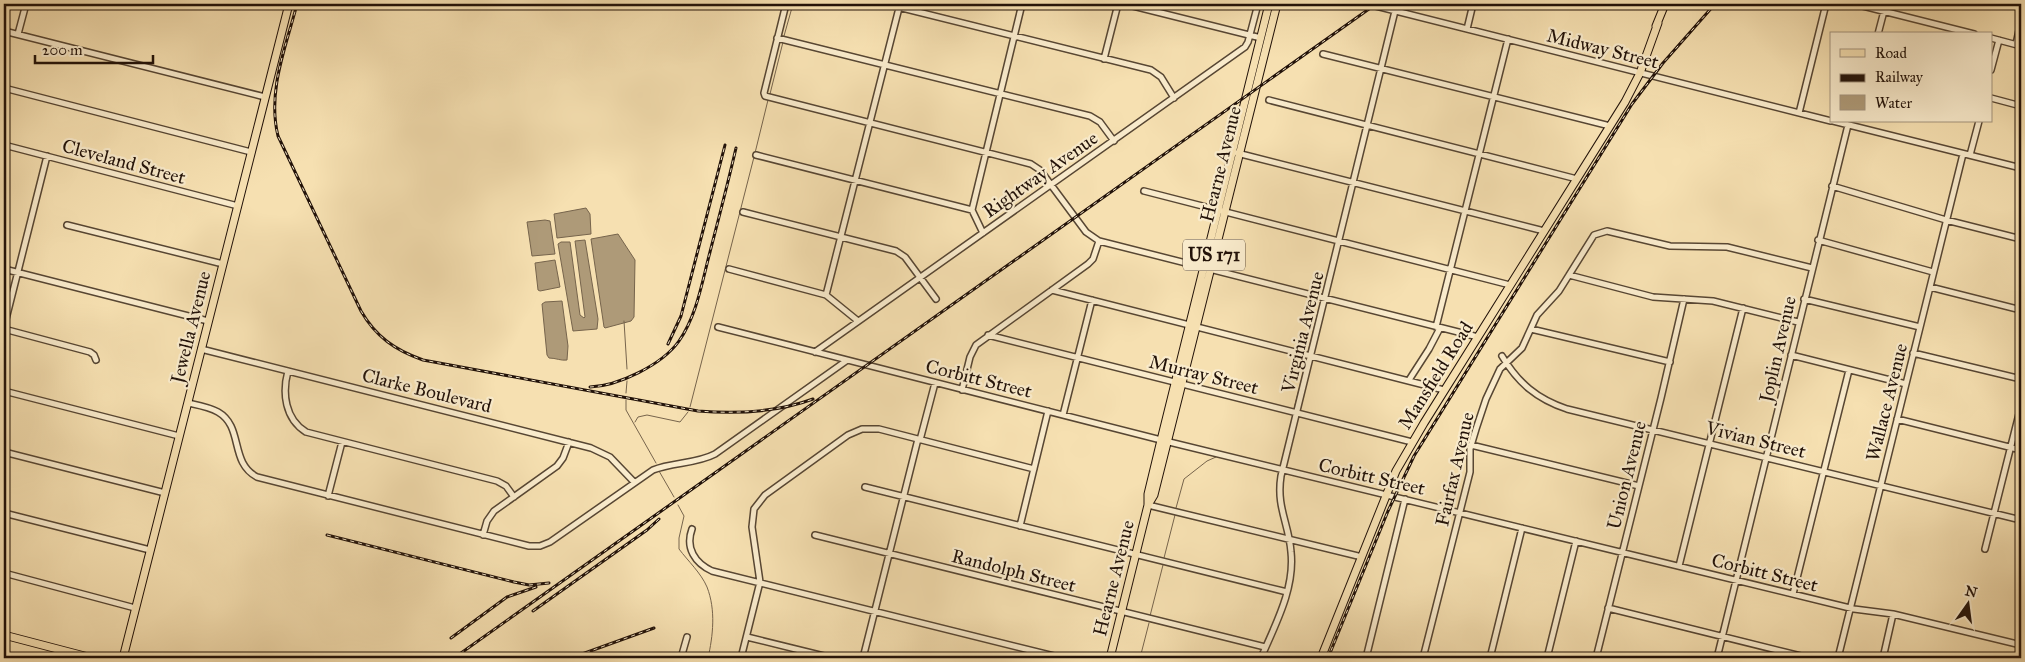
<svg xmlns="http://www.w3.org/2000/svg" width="2025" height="662" viewBox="0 0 2025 662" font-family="'IM FELL Great Primer',serif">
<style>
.water{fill:#ae9a78;stroke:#76644c}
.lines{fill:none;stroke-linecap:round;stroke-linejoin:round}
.stream{stroke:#76644c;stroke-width:1}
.minor-casing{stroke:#574633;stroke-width:8}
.major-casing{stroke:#221209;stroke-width:9}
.minor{stroke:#f9ebcc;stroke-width:5}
.major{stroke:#f6e0b1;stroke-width:7}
.rail-casing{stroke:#221209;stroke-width:3}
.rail{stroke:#f9ebcc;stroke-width:1;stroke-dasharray:4;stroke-linecap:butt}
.labels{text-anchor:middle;stroke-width:4.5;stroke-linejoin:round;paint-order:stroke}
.shield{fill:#f9ebcc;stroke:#625344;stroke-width:1}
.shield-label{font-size:18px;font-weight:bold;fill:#221209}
.street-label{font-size:19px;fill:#221209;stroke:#f9ebcc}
</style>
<rect width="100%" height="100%" fill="#f6e0b1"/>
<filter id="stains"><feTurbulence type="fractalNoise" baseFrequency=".004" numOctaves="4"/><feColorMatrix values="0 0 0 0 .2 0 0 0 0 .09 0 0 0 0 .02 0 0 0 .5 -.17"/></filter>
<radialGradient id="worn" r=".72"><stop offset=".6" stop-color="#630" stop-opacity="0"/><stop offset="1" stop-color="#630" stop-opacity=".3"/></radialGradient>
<path class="water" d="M 586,208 L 590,214 L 591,234 L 557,238 L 554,214 Z
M 545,220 L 550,221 L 555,254 L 532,256 L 527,222 Z
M 618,234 L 635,260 L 634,317 L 631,321 L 605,328 L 604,327 L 591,239 Z
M 585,240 L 598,319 L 597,329 L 573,331 L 558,244 L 561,242 L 570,242 L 580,315 L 584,318 L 585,317 L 575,241 Z
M 555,260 L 560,287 L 540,291 L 538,290 L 535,263 Z
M 562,301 L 568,346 L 567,360 C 561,361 556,358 549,358 L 547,355 L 542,304 L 545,302 Z"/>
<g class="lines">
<path class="stream" d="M 1395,7 L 1396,4
M 784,36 L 793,4
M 770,94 L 783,42
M 755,153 L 768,100
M 1337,237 L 1340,225
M 1323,294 L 1336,243
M 624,321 L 627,369
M 1308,352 L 1321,301
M 626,393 L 627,381
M 626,400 L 626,410 L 656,463
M 690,407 L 754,157
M 1294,409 L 1307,358
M 635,422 L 638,417 L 647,415 L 680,422 L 688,412
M 1281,464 L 1293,415
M 659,471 L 674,497
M 678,505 L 684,516 L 679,538 L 679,549 C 688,561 701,573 707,587 C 716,610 713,636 708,658
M 1176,508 L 1184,479 L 1207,461 L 1216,457
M 1164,558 L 1175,515
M 1150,616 L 1163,565
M 1140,658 L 1149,623"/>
<g class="minor-casing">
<path id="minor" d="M 786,4 L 764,93 L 765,96 L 1031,164 L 1040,170 L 1086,232 L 1099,241 L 1478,337
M 886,4 L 1151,70 L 1161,77 L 1174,98
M 1125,4 L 1261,38
M 1368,4 L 1831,121
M 1855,4 L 1974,34
M 1467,29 L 1473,4
M 4,31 L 265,97
M 18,34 L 26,4
M 1878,34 L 1884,11
M 777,38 L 1090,116 L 1100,122 L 1114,141
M 1991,38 L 2021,46
M 2016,44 L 2021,21
M 1323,54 L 1610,126
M 1104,59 L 1118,4
M 1991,70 L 1999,40
M 4,88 L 251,152
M 1991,98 L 2021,106
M 1269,100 L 1577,179
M 1799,113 L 1826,4
M 1833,121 L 2021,168
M 4,145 L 238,206
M 1237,153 L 1544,231
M 756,155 L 972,210
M 1970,155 L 1979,121
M 1832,186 L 1946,220 L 2021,239
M 1144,191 L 1510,285
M 972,210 L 1022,4
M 972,210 L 983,233
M 743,212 L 896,251 L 905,257 L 936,299
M 67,225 L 223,264
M 1818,240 L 1933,272
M 4,269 L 208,321
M 729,269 L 826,295 L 858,321
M 1569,275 L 1653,297 L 1713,301 L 1798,322
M 1930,287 L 2021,310
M 1052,290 L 1444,390
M 826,295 L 900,4
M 1804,299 L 1920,327
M 4,327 L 47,156
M 718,327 L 1161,440 L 1854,609 L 1893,614 L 2021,645
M 1436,327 L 1508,39
M 4,329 L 90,352 L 94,355 L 96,360
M 1531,329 L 1670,362
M 988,335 L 1412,442
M 201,349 L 591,448 L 610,457 L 634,482
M 815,352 L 1245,47 L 1248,42 L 1258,4
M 1913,353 L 2021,379
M 1791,355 L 1906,384
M 1502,356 C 1518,383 1537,399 1567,409 L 2021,520
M 288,371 C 282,393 285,419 306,432 L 497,481 L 506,486 L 514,497
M 1409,380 L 1429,349 L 1440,328
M 962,390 L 970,357 L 976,345 L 1088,264 L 1093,259 L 1099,241
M 4,391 L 179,436
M 188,403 C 197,405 209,407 218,412 C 244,427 229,462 257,477 L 529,546 L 540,546 L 550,542 L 653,470 C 673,462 696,464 715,454 L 846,361
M 1063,415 L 1092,300
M 1897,419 L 2021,450
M 920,440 L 935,383
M 1471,445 L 1639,486
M 4,452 L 165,493
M 865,487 L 1287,592
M 328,496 L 342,442
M 1148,505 L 1362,557
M 4,513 L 150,550
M 1020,526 L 1048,411
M 692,529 C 685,548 695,563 712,571 L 1062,658
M 483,535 L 487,521 L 494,511 L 557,466 L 563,458 L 569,442
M 815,535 L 1265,647
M 1985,549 L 2021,406
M 1679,566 L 1743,308
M 4,573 L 135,608
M 1793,594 L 1849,370
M 1608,608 L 1809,658
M 747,637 L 832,658
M 681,658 L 687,637
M 741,658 L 760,582 L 752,527 L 754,509 L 765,495 L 848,435 L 862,429 L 879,429 L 1034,469
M 863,658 L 918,439
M 1261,658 C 1275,625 1295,589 1291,552 C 1289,524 1276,507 1281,476 L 1395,11
M 1366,658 L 1405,499
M 1423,658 L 1470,472 L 1470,449 L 1476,429 L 1486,399 L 1500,369 L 1522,348 L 1537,315 L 1559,291 L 1594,235 L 1607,231 L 1670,246 L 1727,247 L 1812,268
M 1490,658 L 1522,528
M 1547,658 L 1576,541
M 1596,658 L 1661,398 L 1684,299
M 1717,658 L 1848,125
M 1838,658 L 1963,154
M 1883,658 L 1893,614"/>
</g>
<g class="major-casing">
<path id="major" d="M 1656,26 L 1665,4
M 1148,505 L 1154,495 L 1277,4
M 4,635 L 92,658
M 123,658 L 289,4
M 1110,658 L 1148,505 L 1148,494 L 1161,440 L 1269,4
M 1321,658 L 1396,471 L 1424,423 L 1625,102 L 1640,73 L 1658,23"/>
</g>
<use href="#minor" class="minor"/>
<use href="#major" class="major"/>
<g class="rail-casing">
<path id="rail" d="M 297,4 C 286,47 267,91 278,136 L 361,311 C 376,337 395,350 423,360 L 698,411 C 735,414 778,412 813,399
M 668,344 L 681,316 L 725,145
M 590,387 C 618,386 662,365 679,341 C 697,315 702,282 710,252 C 719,217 728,183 736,148
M 327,535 L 514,582 L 529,585 L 549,583
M 533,611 L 647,530 L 659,519
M 451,638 L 507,597 L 536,587
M 454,658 L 1376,4
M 571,658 L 654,628
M 1328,658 L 1388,511 L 1414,456 L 1632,104 L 1663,63 L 1715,4"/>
</g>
<use href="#rail" class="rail"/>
</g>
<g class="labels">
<rect class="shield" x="1183" y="239.5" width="62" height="31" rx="4"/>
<g class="shield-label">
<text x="1214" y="261">US 171</text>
</g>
<g class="street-label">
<text transform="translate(1603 48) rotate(14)" y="7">Midway Street</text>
<text transform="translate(124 161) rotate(15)" y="7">Cleveland Street</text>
<text transform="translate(1220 164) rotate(-76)" y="7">Hearne Avenue</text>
<text transform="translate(1040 174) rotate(-35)" y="7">Rightway Avenue</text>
<text transform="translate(190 327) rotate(-76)" y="7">Jewella Avenue</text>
<text transform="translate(1302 332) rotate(-76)" y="7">Virginia Avenue</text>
<text transform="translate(1777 349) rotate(-77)" y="7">Joplin Avenue</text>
<text transform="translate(1204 374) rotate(14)" y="7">Murray Street</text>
<text transform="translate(1435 375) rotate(-58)" y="7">Mansfield Road</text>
<text transform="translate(979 378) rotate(14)" y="7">Corbitt Street</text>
<text transform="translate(427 390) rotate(14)" y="7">Clarke Boulevard</text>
<text transform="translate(1886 402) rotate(-76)" y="7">Wallace Avenue</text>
<text transform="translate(1756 439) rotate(14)" y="7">Vivian Street</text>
<text transform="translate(1454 469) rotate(-77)" y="7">Fairfax Avenue</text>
<text transform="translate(1626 475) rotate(-76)" y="7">Union Avenue</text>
<text transform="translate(1372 476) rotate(13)" y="7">Corbitt Street</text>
<text transform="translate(1014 570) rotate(14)" y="7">Randolph Street</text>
<text transform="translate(1765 572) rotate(14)" y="7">Corbitt Street</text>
<text transform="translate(1113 578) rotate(-76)" y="7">Hearne Avenue</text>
</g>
</g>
<rect width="2025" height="662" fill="none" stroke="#f6e0b1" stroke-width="20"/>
<rect x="5" y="5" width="2015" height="652" fill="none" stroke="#221209" stroke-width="2.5"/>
<rect x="10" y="10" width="2005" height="642" fill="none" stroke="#221209"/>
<rect x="1830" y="32" width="162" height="90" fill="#f9ebcc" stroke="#a3947e"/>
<rect x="1840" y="49" width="25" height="8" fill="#f6e0b1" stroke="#a3947e"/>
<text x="1875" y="58" font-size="15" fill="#221209">Road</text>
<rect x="1840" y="74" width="25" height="8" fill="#221209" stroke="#a3947e"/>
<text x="1875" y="82" font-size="15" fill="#221209">Railway</text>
<rect x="1840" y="95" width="25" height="15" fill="#ae9a78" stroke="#a3947e"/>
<text x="1875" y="108" font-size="15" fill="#221209">Water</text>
<g transform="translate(1968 604) rotate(14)" stroke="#f9ebcc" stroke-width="4" paint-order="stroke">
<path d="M0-4L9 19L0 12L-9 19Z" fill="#221209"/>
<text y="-8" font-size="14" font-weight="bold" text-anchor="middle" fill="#221209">N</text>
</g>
<path d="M35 55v8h118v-8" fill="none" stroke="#221209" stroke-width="2.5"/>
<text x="42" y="55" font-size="15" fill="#221209" stroke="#f9ebcc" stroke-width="4" paint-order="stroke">200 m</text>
<rect width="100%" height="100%" filter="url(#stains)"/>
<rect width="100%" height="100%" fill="url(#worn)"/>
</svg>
